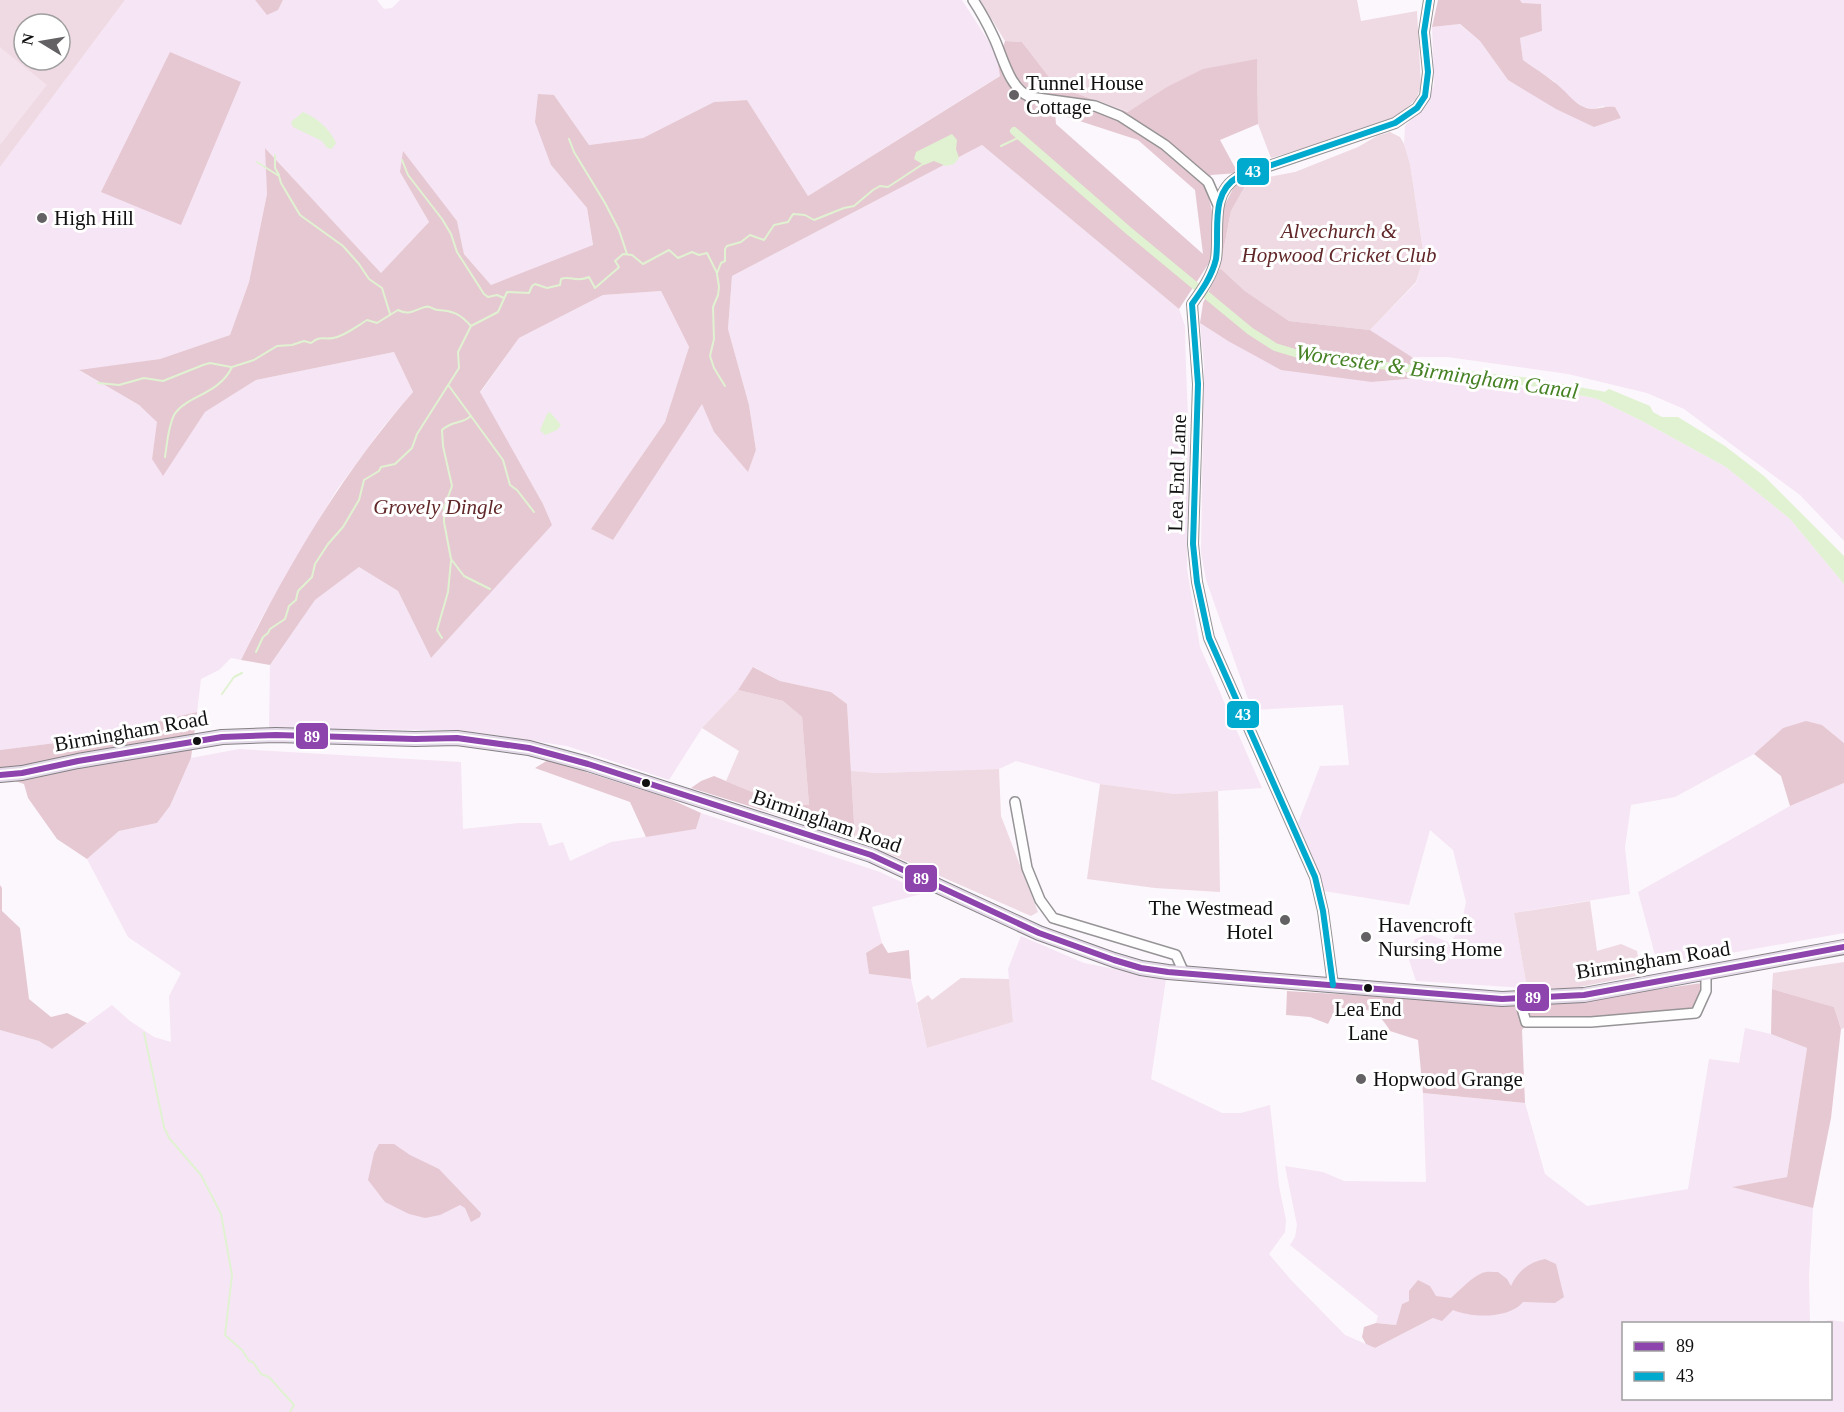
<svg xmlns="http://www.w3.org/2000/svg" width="1844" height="1412" viewBox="0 0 1844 1412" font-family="Georgia,serif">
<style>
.farmland{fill:#f6e5f5}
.green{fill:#efd9e2;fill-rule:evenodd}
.forest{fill:#e6c8d2;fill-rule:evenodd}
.pitch{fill:#f4e3ec}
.water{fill:#e0f2d1}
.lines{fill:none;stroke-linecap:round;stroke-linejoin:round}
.stream{stroke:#e0f2d1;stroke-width:2}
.canal{stroke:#e0f2d1;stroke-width:8}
.minor-casing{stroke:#969496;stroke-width:12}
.highway-casing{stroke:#848184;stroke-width:16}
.minor{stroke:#fffeff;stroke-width:9}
.highway{stroke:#e3d9e8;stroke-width:14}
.bus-1-casing{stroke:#fff;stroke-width:10}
.bus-2-casing{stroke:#fff;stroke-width:10}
.bus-1{stroke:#8e44ad;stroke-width:6}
.bus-2{stroke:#00a9ce;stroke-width:6}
.poi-dot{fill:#636163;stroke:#fff;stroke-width:2}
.bus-dot{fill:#101010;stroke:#fff;stroke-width:2}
.labels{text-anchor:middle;stroke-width:6;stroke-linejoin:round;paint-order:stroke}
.bus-label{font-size:20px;fill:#101010;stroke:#fff}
.poi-label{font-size:21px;fill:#101010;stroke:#fff;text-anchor:start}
.park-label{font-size:21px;font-style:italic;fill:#612728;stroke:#fff}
.street-label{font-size:21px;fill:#101010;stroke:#fff}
.water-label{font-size:22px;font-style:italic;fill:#468124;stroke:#fff}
.line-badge{stroke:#fff;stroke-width:2}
.badge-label{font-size:16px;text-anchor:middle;font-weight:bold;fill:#fff}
</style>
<rect width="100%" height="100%" fill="#fcf7fc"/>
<path class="farmland" d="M 125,0 L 255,0 L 267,14 L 278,10 L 283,0 L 377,0 L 384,9 L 392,8 L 400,0 L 962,0 L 1000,59 L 998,64 L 1001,75 L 808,196 L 747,100 L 714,102 L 643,138 L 589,145 L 554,95 L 551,165 L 587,208 L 593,246 L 491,285 L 464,254 L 457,221 L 431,189 L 400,172 L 429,222 L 381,273 L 266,149 L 267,194 L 249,282 L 230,335 L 160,359 L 80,371 L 139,405 L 158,422 L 152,458 L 163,475 L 205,412 L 256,380 L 394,352 L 413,392 L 383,427 L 336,491 L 261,619 L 241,660 L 231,658 L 219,670 L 201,679 L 197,712 L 79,740 L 0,750 L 0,167 Z
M 1520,0 L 1844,0 L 1844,541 L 1800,495 L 1684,409 L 1647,393 L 1568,374 L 1447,357 L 1410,357 L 1370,330 L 1416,283 L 1424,257 L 1410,164 L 1404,144 L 1405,126 L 1423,107 L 1434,85 L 1432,27 L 1459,24 L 1480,41 L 1508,80 L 1594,127 L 1621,118 L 1603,106 L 1593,109 L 1584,107 L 1571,99 L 1555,82 L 1523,60 L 1520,38 L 1542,31 L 1541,4 L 1522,3 Z
M 982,145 L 1179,309 L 1185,326 L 1186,367 L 1189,443 L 1187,569 L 1200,647 L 1262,788 L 1175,794 L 1100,784 L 1016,761 L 999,769 L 878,773 L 851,771 L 847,704 L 831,692 L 780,681 L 754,667 L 738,690 L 702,728 L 669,780 L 567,746 L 460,730 L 269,729 L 270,665 L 315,600 L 359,567 L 398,591 L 431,658 L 551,525 L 543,504 L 480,393 L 519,338 L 603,295 L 661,291 L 689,347 L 665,422 L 591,529 L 613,540 L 702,403 L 714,432 L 748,471 L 756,450 L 749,405 L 728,329 L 732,276 Z
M 1200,323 L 1228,341 L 1372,382 L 1441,376 L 1595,398 L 1642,421 L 1726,467 L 1790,519 L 1844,584 L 1844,743 L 1822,725 L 1783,728 L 1754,754 L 1675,797 L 1631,805 L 1625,847 L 1630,894 L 1514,913 L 1527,988 L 1416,981 L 1409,960 L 1415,939 L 1429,934 L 1450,943 L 1461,927 L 1466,902 L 1453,850 L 1430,830 L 1409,905 L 1324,891 L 1298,823 L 1320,766 L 1349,765 L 1343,705 L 1252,710 L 1206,580 L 1201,552 L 1204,365 Z
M 239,749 L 461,762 L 463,829 L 519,823 L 541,823 L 549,846 L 563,842 L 570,861 L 611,842 L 696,829 L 701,813 L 880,872 L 925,893 L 872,907 L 882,943 L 866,953 L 869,974 L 911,979 L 927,1048 L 1013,1022 L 1008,969 L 1021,936 L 1084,963 L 1166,979 L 1151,1079 L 1222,1113 L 1241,1113 L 1270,1105 L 1279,1186 L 1286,1220 L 1285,1232 L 1269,1254 L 1291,1280 L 1345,1335 L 1375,1348 L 1439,1315 L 1409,1301 L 1402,1304 L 1396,1325 L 1376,1323 L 1378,1316 L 1290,1245 L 1295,1237 L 1297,1225 L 1285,1166 L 1323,1172 L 1344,1181 L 1426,1182 L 1423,1093 L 1525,1103 L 1545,1174 L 1587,1206 L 1688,1189 L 1709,1059 L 1739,1063 L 1745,1028 L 1771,1034 L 1807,1048 L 1787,1177 L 1733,1187 L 1813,1208 L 1809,1276 L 1810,1323 L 1624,1324 L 1624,1398 L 1830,1398 L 1830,1324 L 1814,1323 L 1831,1320 L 1844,1322 L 1844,1412 L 0,1412 L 0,1030 L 39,1041 L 52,1049 L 112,1005 L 130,1021 L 154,1037 L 171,1042 L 169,996 L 181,973 L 128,937 L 87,859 L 119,831 L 157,823 L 170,806 L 191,758 Z
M 1844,783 L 1844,933 L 1658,966 L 1638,892 L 1790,806 Z"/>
<path class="green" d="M 0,0 L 125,0 L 0,167 ZM 24,24 L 60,24 L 60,60 L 24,60 Z
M 980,0 L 1357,0 L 1361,21 L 1417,11 L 1421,86 L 1416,99 L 1398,116 L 1322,143 L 1271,158 L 1258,124 L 1257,60 L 1165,88 L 1129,112 L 1056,86 L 1022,42 L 1005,41 Z
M 1390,132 L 1400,137 L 1404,144 L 1410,164 L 1424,257 L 1416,282 L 1370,330 L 1289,321 L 1245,291 L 1220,268 L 1231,211 L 1248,181 L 1295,172 L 1358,147 L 1377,136 Z
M 738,690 L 783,701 L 802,717 L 809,805 L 778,803 L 726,781 L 739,751 L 702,728 Z
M 999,769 L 1001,816 L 1038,912 L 1031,916 L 855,839 L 851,771 L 878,773 Z
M 1100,784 L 1175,794 L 1218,791 L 1220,892 L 1155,888 L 1087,879 Z
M 1590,901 L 1597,951 L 1621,944 L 1637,951 L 1641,975 L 1569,989 L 1527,988 L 1514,913 Z
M 1844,962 L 1844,1028 L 1841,1029 L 1834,1007 L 1772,989 L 1773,973 Z
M 961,978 L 1009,979 L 1013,1022 L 927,1048 L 917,1003 L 928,995 L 932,1000 Z"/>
<path class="forest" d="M 255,0 L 283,0 L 278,10 L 267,15 Z
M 1438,0 L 1520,0 L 1522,3 L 1541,4 L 1542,31 L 1520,38 L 1523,60 C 1534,68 1544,74 1554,82 C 1566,90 1576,108 1592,109 C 1600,109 1605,106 1615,107 L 1621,118 L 1594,127 L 1556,109 L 1508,80 L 1480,41 L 1460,24 L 1432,27 Z
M 1005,41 L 1022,42 L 1056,86 L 1128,112 L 1165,88 L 1203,69 L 1257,59 L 1258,124 L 1220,140 L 1238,173 L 1211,175 L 1206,187 L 1212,211 L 1221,212 L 1238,179 L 1248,181 L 1231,211 L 1220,268 L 1245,291 L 1289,321 L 1370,330 L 1441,376 L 1372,382 L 1281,370 L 1228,341 L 1200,323 L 1203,303 L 1220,268 L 1209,263 L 1179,309 L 982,145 L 732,276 L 728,329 L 749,405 L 756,450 L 748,472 L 714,432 L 702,404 L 613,540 L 591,529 L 665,422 L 689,347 L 661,291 L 603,295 L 519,338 L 480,392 L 543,504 L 552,525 L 431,658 L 398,591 L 359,567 L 315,600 L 270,665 L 241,660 C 288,565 343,472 413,392 L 394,352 L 256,380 L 205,412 L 163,476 L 152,459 L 157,422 L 139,405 L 79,370 L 160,359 L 230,335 L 249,282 L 267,194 L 265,148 L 381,273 L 429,222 L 400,172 L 403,151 L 457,221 L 464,254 L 491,285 L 593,245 L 587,208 L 551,165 L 535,122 L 538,94 L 554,95 L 589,145 L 643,138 L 714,102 L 747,100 L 808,196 L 1000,76 L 998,64 ZM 1055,113 L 1138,140 L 1195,190 L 1203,254 L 1056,124 Z
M 170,52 L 241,82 L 181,225 L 101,192 Z
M 753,667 L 780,681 L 831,692 L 847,704 L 855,839 L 691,788 L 701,781 L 714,776 L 778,803 L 809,805 L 802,717 L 783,701 L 738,690 Z
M 197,712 L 191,758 L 170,806 L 157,823 L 119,831 L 87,859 L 57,839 L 28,798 L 24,784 L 0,776 L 0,750 L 79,740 Z
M 1806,721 L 1822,725 L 1844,743 L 1844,783 L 1790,806 L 1781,776 L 1754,754 L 1783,728 Z
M 548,760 L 668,798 L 701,813 L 696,829 L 646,837 L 630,802 L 535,768 Z
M 0,885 L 2,888 L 2,911 L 20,928 L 29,999 L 51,1017 L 67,1013 L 87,1023 L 52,1049 L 39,1041 L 0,1030 Z
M 882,943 L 888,953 L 909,950 L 911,979 L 869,974 L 866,953 Z
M 1702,983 L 1702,991 L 1695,1008 L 1609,1017 L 1531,1019 L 1522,1030 L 1525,1103 L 1423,1093 L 1418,1040 L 1390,1031 C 1376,1006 1362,1008 1336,1008 L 1328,1024 L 1310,1017 L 1286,1015 L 1287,991 L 1438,1000 L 1582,1000 Z
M 1772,989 L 1834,1007 L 1841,1029 L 1831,1118 L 1813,1208 L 1732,1187 L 1787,1177 L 1807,1048 L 1771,1034 Z
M 379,1144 L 394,1144 L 410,1155 L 439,1169 L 481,1213 L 480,1217 L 471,1222 L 465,1208 L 460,1205 L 440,1215 L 425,1218 L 409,1214 L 385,1202 L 368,1180 L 374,1153 Z
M 1545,1259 L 1556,1264 L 1564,1297 L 1555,1303 L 1523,1302 C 1509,1319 1472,1318 1453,1310 L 1442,1321 L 1433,1318 L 1375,1348 L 1366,1344 L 1362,1337 L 1364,1327 L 1376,1323 L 1396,1325 L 1402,1304 L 1409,1301 L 1409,1291 L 1418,1280 L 1430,1286 L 1436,1296 L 1451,1298 C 1460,1290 1472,1277 1482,1273 C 1487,1271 1493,1272 1498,1272 L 1507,1279 L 1511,1286 C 1517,1272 1529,1262 1545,1259 Z"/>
<path class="pitch" d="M 0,47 L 47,85 L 0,145 Z"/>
<path class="water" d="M 303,112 C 316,117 330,129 336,143 L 332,149 L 327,148 L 322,141 L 293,127 L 291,122 Z
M 952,134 L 957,140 L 956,149 L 959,158 L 954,164 L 946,166 L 934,161 L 924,165 L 914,159 L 916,152 Z
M 1609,389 L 1650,406 L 1653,412 L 1662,417 L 1678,417 L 1725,446 L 1764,476 L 1844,556 L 1844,584 L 1790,519 L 1726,467 L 1642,421 L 1595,398 Z
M 550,412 L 561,425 L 557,430 L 545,435 L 540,430 L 547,414 Z"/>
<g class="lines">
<path class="stream" d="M 569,139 L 574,152 L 605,203 L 619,230 L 627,254
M 1001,146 L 1020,137
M 275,155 L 275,168 L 279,175
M 402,160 L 408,175 L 442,219 L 451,234 L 457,252 L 484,294 L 488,297 L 497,295 L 504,298
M 257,162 L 279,176 L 281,183 L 300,215 L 343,246 L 359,264 L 369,279 L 382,288 L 390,314
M 717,274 L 719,287 L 718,295 L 713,307 L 714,339 L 710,356 L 714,368 L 725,386
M 98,383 L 119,385 L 144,378 L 163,381 L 203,365 L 210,363 L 231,367
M 449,386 L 503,460 L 510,485 L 517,490 L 534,512
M 471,416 C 460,425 453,420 442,430 L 443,446 L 452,486 L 444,508 L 444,522 L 451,559 L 464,576 L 490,589
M 165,457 C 167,444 168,427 174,415 C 185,396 219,395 232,367 L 254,360 L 277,346 L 292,345 L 304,341 L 311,343 C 321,335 321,340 333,338 C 345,336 357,326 367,320 L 377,323 L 398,310 C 409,316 414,310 425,307 C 431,305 432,310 438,310 C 454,311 460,314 471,326 L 498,312 L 507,292 L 529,293 L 532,286 L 535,284 L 547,288 L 560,285 L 561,279 C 570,275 576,283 589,277 L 595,288 L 617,269 L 619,267 L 615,261 L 623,254 L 632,255 L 643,264 L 669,250 L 678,258 L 692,252 L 699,255 L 707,253 L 717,273 L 721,263 L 725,261 L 725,249 L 727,246 L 741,242 L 750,235 L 764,240 L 774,225 L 788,222 L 793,214 L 805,215 L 814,220 L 844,208 L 854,206 L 873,190 L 880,186 L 888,187 L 923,164
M 442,638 L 437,630 L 448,592 L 451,561
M 256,652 L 263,637 L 268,633 L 270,629 L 285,619 L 289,606 L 296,600 L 298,591 L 312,577 L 315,564 L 328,544 L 343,527 L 359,500 L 364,480 L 379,471 L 381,467 L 395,464 L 412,448 L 417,434 L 459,368 L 458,352 L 471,326
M 222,694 L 234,677 L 242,673
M 144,1033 L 164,1127 L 169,1138 L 201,1175 L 221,1214 L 232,1275 L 225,1335 L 242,1350 L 249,1361 L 253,1362 L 261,1374 L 269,1377 L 294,1405 L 290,1412"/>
<path class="canal" d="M 1014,131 L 1129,231 L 1250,331 L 1275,347 L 1308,357 L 1531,382 L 1610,397"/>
<g class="minor-casing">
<path id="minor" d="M 973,0 C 981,12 988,25 994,38 C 1003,57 1009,88 1030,97 L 1095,106 L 1120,116 L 1165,145 L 1208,182 L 1218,205
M 1015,802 L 1027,868 L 1040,900 L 1053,918 L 1176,955 L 1184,973
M 1333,985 L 1323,911 L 1315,877 L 1209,638 L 1197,582 L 1193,544 L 1198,384 L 1192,304 C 1202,290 1212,276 1216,259 C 1220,232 1209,193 1238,177 C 1244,174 1253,172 1260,169 L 1395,123 L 1417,108 L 1425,96 L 1428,72 L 1424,32 L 1429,0
M 1519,998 L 1526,1022 L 1591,1022 L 1696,1013 L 1706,991 L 1706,974"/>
</g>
<g class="highway-casing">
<path id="highway" d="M 0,775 L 22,773 L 78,761 L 222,737 L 276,735 L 415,739 L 457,738 L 529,748 L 588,764 L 871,855 L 1039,933 L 1114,960 L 1141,968 L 1168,972 L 1502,999 L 1584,995 L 1844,947"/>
</g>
<use href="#minor" class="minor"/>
<use href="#highway" class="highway"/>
<g class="bus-1-casing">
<path id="bus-1" d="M 0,775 L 22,773 L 78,761 L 222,737 L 276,735 L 415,739 L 457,738 L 529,748 L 588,764 L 871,855 L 1039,933 L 1114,960 L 1141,968 L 1168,972 L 1502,999 L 1584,995 L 1844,947"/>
</g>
<g class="bus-2-casing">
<path id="bus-2" d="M 1333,985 L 1323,911 L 1315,877 L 1209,638 L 1197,582 L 1193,544 L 1198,384 L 1192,304 C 1202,290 1212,276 1216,259 C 1220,232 1209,193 1238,177 C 1244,174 1253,172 1260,169 L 1395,123 L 1417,108 L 1425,96 L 1428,72 L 1424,32 L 1429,0"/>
</g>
<use href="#bus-1" class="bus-1"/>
<use href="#bus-2" class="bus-2"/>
</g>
<g class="poi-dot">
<circle cx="1014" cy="95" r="6"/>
<circle cx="42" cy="218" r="6"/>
<circle cx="1285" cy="920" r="6"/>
<circle cx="1366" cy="937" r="6"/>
<circle cx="1361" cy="1079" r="6"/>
</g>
<g class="bus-dot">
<circle cx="197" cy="741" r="5"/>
<circle cx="646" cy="783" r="5"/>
<circle cx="1368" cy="988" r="5"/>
</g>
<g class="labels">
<g class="bus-label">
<text x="1368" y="1016">Lea End<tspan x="1368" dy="24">Lane</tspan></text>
</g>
<g class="poi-label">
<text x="1026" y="90">Tunnel House<tspan x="1026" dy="24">Cottage</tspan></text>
<text x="54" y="225">High Hill</text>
<text x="1273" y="915" text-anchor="end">The Westmead<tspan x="1273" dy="24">Hotel</tspan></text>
<text x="1378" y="932">Havencroft<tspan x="1378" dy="24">Nursing Home</tspan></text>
<text x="1373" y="1086">Hopwood Grange</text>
</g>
<g class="park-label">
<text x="1339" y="238">Alvechurch &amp;<tspan x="1339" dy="24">Hopwood Cricket Club</tspan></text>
<text x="438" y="514">Grovely Dingle</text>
</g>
<g class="street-label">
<text transform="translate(1177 473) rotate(-88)" y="7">Lea End Lane</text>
<text transform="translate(131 731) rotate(-10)" y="7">Birmingham Road</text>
<text transform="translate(827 821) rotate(19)" y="7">Birmingham Road</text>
<text transform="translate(1653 960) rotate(-9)" y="7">Birmingham Road</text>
</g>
<g class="water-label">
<text transform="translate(1437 371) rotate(8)" y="8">Worcester &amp; Birmingham Canal</text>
</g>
</g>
<g class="line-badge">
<rect x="1236" y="157" width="34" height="29" rx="6" fill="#00a9ce"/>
<rect x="1226" y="700" width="34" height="29" rx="6" fill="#00a9ce"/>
<rect x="295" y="722" width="34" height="28" rx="6" fill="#8e44ad"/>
<rect x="904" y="864" width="34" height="29" rx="6" fill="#8e44ad"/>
<rect x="1516" y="983" width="34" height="29" rx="6" fill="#8e44ad"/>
</g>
<g class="badge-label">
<text x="1253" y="177">43</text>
<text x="1243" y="720">43</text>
<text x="312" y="742">89</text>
<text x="921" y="884">89</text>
<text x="1533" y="1003">89</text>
</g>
<rect x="1622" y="1322" width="210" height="78" fill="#ffffff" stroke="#9f9f9f" stroke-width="1.5"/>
<rect x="1634" y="1342" width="30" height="9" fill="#8e44ad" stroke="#9f9f9f" stroke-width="1.5"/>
<text x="1676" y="1352" font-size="18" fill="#101010">89</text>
<rect x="1634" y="1372" width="30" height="9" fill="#00a9ce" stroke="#9f9f9f" stroke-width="1.5"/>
<text x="1676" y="1382" font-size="18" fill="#101010">43</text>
<g transform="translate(42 42) rotate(281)"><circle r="28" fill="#ffffff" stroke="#9f9f9f" stroke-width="1.5"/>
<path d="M0-4.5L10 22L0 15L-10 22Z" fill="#636163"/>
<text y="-9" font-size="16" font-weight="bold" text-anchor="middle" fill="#101010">N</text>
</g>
</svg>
